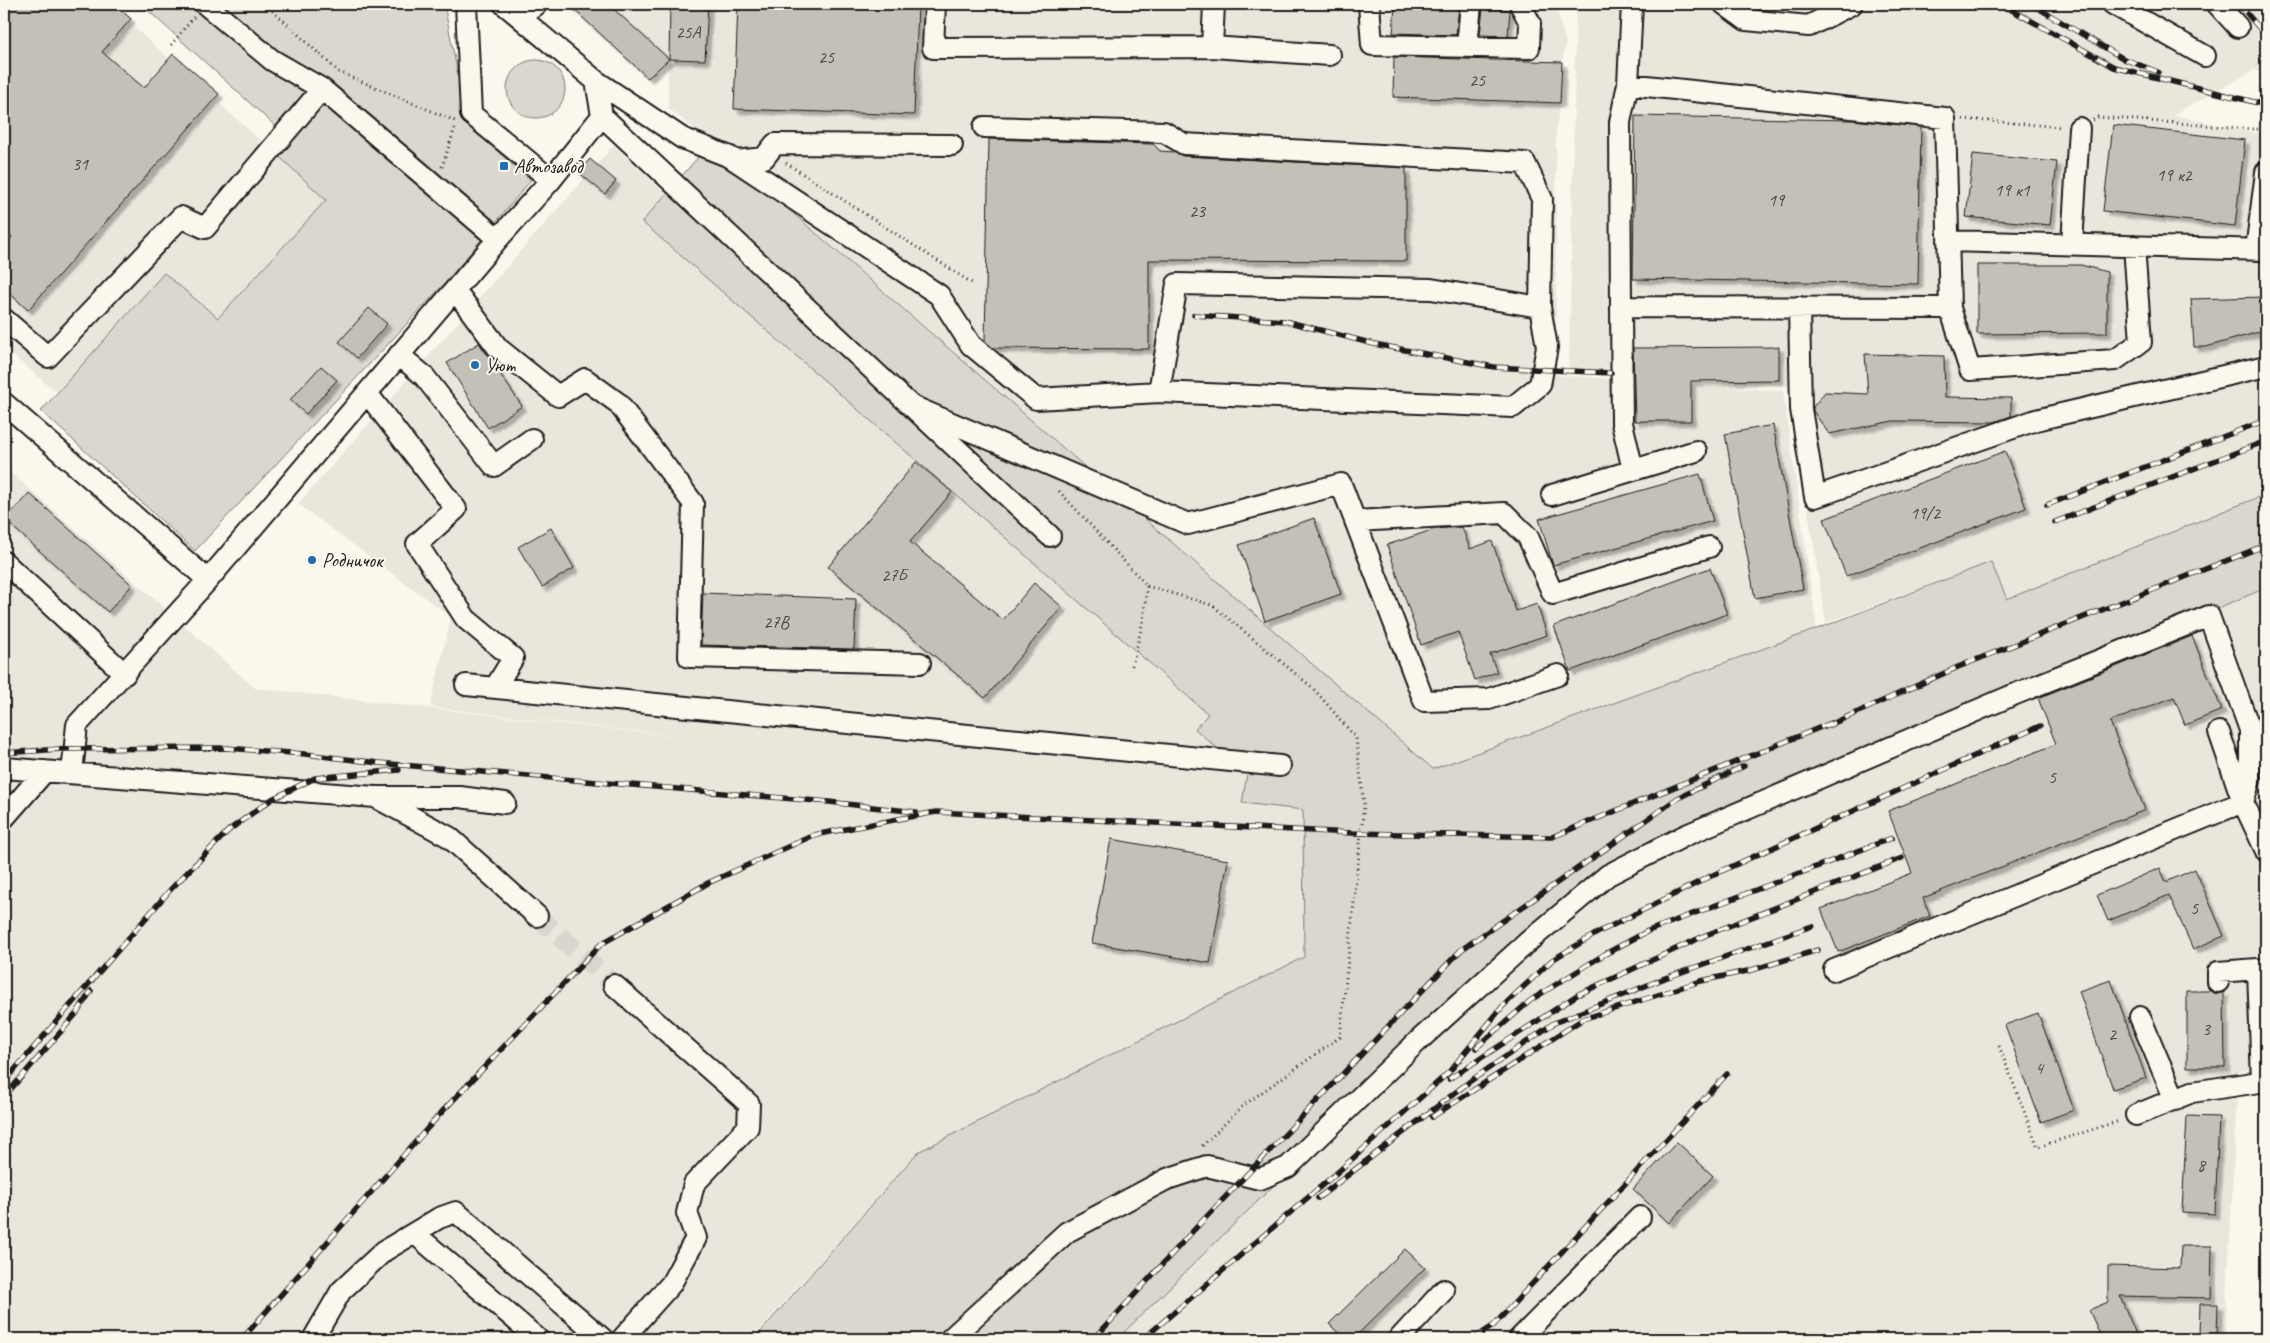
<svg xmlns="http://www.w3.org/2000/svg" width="2270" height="1343" viewBox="0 0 2270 1343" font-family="Caveat,sans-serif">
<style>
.built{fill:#eae6dc}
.green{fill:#dad7ce;stroke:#7b7a75}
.building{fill:#c3c0b8;stroke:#1c1c1c;filter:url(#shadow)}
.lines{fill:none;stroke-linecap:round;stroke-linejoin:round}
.minor-tunnel{stroke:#dad6cd;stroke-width:20;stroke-dasharray:20 10;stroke-linecap:butt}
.minor-casing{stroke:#1c1c1c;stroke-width:24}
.path{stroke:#1c1c1c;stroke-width:3;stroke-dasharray:1 4;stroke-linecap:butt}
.minor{stroke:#fbf7ec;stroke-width:20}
.rail-casing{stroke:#1c1c1c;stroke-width:5.5}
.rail{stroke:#fbf7ec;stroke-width:4;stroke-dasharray:11;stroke-linecap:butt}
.poi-dot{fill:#1f6fb2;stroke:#fbf7ec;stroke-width:2}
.labels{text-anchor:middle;stroke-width:4;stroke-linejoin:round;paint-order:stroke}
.number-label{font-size:18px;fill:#464543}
.poi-label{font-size:20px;fill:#1c1c1c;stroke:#fbf7ec;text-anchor:start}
</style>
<defs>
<filter id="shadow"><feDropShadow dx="4.5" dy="4.5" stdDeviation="1" flood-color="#0004"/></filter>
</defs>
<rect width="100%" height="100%" fill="#fbf7ec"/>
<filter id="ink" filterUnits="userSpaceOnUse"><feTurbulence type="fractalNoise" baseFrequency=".02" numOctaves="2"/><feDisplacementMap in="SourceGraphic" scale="10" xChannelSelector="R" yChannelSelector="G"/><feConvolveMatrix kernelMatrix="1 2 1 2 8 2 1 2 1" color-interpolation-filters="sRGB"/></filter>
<g filter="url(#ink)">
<path class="built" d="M 4,4 L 108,4 L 327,200 L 218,318 L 164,273 L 58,393 L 4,348 Z
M 609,4 L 1555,4 L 1566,43 L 1562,62 L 1560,103 L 1556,129 L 1556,375 L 1783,391 L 1817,629 L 1433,769 L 730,157 L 668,108 L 668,59 Z
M 1576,4 L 2266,4 L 2266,75 L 2254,70 L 2173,115 L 2266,135 L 2266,494 L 2007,600 L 1991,562 L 1826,623 L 1788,386 L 1569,369 Z
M 614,145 L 666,194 L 642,222 L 1209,715 L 1196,729 L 1247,774 L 1303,809 L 1304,957 L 918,1152 L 751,1339 L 4,1339 L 4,467 L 255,688 L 808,752 L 430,707 L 451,617 L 298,504 Z
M 2266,588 L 2266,1068 L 2238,1071 L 2225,1339 L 1117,1339 L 1413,1049 L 1644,846 Z"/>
<path class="green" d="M 141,4 L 444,4 L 468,126 L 531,180 L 446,282 L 195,551 L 41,411 L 164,273 L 218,318 L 326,200 L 272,150 L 284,134 Z
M507 89a29 29 0 1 1 58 0a29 29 0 1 1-58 0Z
M 711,142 L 1433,769 L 1817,629 L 1991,562 L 2007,599 L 2266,494 L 2266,588 L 1643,846 L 1413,1049 L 1117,1339 L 754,1339 L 918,1152 L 1304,957 L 1303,810 L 1242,803 L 1247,774 L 1195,729 L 1208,714 L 642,222 Z"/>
<path class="building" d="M 4,4 L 114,4 L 131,19 L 102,52 L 144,88 L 173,54 L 219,94 L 28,310 L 4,288 L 4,247 L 12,237 L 4,230 Z
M 568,4 L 608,4 L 669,59 L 648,78 Z
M 670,4 L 708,4 L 705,60 L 669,59 Z
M 738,4 L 918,4 L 914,115 L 734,109 Z
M 1395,4 L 1459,7 L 1456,35 L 1393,33 Z
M 1483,8 L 1510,10 L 1508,36 L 1480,35 Z
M 1394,57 L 1562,62 L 1560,103 L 1393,97 Z
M 1635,116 L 1852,120 L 1921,127 L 1918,284 L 1633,279 Z
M 2113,125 L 2245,140 L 2235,226 L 2103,211 Z
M 989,139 L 1153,144 L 1160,151 L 1174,152 L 1183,156 L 1406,168 L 1406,261 L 1149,260 L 1149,349 L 993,348 L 985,341 Z
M 1973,154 L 2057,162 L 2050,225 L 1966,217 Z
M 590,159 L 616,181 L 605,194 L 578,172 Z
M 1977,265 L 2081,265 L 2107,272 L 2107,333 L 1977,334 Z
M 2264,297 L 2266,330 L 2206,347 L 2194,347 L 2191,299 Z
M 369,308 L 387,324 L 357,358 L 339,342 Z
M 479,343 L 522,406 L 488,428 L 447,363 Z
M 1779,347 L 1779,380 L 1691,381 L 1691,421 L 1635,421 L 1633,348 Z
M 1865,354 L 1944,356 L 1945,397 L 2011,398 L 2011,416 L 1994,422 L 1893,421 L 1829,434 L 1813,411 L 1813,407 L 1825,392 L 1868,394 Z
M 321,366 L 337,380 L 306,414 L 290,400 Z
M 1773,425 L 1803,589 L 1755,598 L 1725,434 Z
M 2005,451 L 2026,508 L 1846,576 L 1824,519 Z
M 916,462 L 952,492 L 910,542 L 1003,620 L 1034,583 L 1062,607 L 985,698 L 828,567 Z
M 1700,474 L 1713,521 L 1553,565 L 1539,519 Z
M 29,493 L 132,585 L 108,612 L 5,520 Z
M 1314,518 L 1341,594 L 1265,621 L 1239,545 Z
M 1462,527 L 1470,549 L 1492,541 L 1516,611 L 1537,604 L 1547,635 L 1490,654 L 1497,672 L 1475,680 L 1458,632 L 1421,645 L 1387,545 L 1435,529 Z
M 551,528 L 574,568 L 542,587 L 518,547 Z
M 1710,568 L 1727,614 L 1570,671 L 1554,626 Z
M 703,593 L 856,599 L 854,649 L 701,645 Z
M 2192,636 L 2222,710 L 2185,725 L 2174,697 L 2110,722 L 2145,810 L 1923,898 L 1930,916 L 1838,952 L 1821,909 L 1912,873 L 1888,811 L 2056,744 L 2038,698 Z
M 1111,839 L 1228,860 L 1210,963 L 1092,943 Z
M 2160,868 L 2166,882 L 2195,869 L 2224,936 L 2193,949 L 2169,895 L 2108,921 L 2097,895 Z
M 2111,980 L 2146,1078 L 2113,1089 L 2079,991 Z
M 2187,991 L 2210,991 L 2218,994 L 2224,992 L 2225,1067 L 2187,1067 Z
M 2038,1013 L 2074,1110 L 2041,1122 L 2005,1025 Z
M 2187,1116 L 2219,1117 L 2215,1214 L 2182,1212 Z
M 1677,1142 L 1713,1176 L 1669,1223 L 1633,1189 Z
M 2181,1246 L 2212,1246 L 2211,1298 L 2120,1296 L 2138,1339 L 2102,1339 L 2089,1310 L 2108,1302 L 2108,1266 L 2180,1268 Z
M 1405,1249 L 1425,1268 L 1353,1339 L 1345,1339 L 1329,1324 Z
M 2200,1304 L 2218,1304 L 2217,1334 L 2199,1334 Z"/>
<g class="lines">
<path class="minor-tunnel" d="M 537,916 L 614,985"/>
<g class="minor-casing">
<path id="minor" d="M 205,4 L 272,60 L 322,89 L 498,239
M 466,4 L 471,114 L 551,180
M 935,4 L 933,48 L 1212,47 L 1330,55
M 1369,4 L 1372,45 L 1529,48 L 1530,23 L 1520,4
M 1724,4 L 1746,20 L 1809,26 L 1852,4
M 2113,4 L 2205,56
M 2217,4 L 2238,27
M 520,17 L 537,4
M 1212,47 L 1214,4
M 1467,47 L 1471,4
M 596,81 L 682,138 L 730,157 L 939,295 L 971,345 L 1036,399 L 1159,392 L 1177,284 L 1431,289 L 1540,307 L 1547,347 L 1540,385 L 1513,407 L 1159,392
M 1628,84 L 1945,118 L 1950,308 L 1621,307 L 1620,122 L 1628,84 L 1632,4
M 602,116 L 1050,536
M 984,127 L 1164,132 L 1184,144 L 1525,163 L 1542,199 L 1540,307
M 736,161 L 764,158 L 775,144 L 952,145
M 1948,241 L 2266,250
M 2072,244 L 2079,128
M 2256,250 L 2266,172
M 455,290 L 498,348 L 558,396 L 585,379 L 618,403 L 693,503 L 689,657 L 920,663
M 1621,307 L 1622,423 L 1633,470
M 1799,307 L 1801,409 L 1815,497 L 2036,420 L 2266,366
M 1950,308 L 1970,370 L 2115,360 L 2141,342 L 2134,246
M 4,319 L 48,357 L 181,217 L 205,228 L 322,89
M 399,355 L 424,376 L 494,466 L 532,439
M 367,393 L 456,509 L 417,544 L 466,619 L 513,658 L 495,688
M 4,403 L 208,580 L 498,239 L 551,180 L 602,116 L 596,81 L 504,4
M 912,406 L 1188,524 L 1341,484 L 1424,701 L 1489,699 L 1558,675
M 1552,495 L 1696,451
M 1355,521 L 1504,513 L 1528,537 L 1553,594 L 1709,547
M 4,562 L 125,674
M 466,685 L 1280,766
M 2219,732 L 2243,802 L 2266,851
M 4,768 L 375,797 L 449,837 L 537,916
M 72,773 L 77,725 L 208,580
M 377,797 L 460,797 L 505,803
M 4,818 L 45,771
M 2218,982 L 2218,972 L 2258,969 L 2262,1082
M 614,985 L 749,1104 L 748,1127 L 694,1184 L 687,1213 L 696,1238 L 671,1284 L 622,1339
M 2140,1017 L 2175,1100
M 2136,1115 L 2192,1092 L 2266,1081
M 414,1233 L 538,1339
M 313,1339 L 341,1291 L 384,1251 L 439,1218 L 456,1212 L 603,1339
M 950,1339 L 1067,1232 L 1167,1179 L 1207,1166 L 1260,1179 L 1288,1167 L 1417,1042 L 1530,940 L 1608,875 L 1684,836 L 2013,695 L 2209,616 L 2250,730 L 2250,780 L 2243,802 L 1834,970
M 1399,1339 L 1444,1290
M 1519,1339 L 1640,1217"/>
</g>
<path class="path" d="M 265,4 L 339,72 L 455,121
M 171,45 L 194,17
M 1963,119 L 2062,127
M 2093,120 L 2098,117 L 2266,130
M 786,163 L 975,285
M 442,167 L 456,125
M 1059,491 L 1147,586 L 1143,621 L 1131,670
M 1147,586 L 1212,605 L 1313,688 L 1356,738 L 1364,805 L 1340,1037 L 1244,1105 L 1200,1148
M 1999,1046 L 2038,1147 L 2119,1121"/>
<use href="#minor" class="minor"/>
<g class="rail-casing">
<path id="rail" d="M 2001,4 L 2114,67 L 2266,105
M 2031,4 L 2124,59 L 2158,72
M 2239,4 L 2266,36
M 1194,315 L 1285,321 L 1374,344 L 1494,367 L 1611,373
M 2047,505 L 2266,420
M 2055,522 L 2266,441
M 1825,727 L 1958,667 L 2266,545
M 4,753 L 60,749 L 226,748 L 305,754 L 379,763 L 829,802 L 916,812
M 1476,1048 L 1531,1000 L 1605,954 L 1648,931 L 1892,838
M 1449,1079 L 1577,995 L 1706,935 L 1902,858
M 4,1082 L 171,889 L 229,830 L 272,799 L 315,778 L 399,770
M 4,1097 L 77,1013 L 91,991
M 1432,1117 L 1583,1019 L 1701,981 L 1752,970 L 1818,950
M 1318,1198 L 1469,1082 L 1554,1023 L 1665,978 L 1812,926
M 242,1339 L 440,1114 L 601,944 L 708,883 L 814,835 L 936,812 L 1352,833 L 1552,837 L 1831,723
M 1094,1339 L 1192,1232 L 1461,950 L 1678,798 L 1744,766
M 1143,1339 L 1340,1170 L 1449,1072 L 1503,1006 L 1552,960 L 1599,932 L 1715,874 L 2040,726
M 1473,1339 L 1493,1326 L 1727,1074"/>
</g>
<use href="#rail" class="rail"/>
</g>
</g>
<g class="poi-dot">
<rect x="499" y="161" width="10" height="10" rx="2.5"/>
<circle cx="475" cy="365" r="5"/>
<circle cx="312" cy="560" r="5"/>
</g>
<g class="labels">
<g class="number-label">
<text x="688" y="38">25А</text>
<text x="826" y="63">25</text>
<text x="1477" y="86">25</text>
<text x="80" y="170">31</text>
<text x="2174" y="181">19 к2</text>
<text x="2012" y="196">19 к1</text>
<text x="1776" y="206">19</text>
<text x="1197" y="217">23</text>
<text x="1925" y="519">19/2</text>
<text x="894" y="581">27Б</text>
<text x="776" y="628">27В</text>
<text x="2052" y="783">5</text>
<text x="2194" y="914">5</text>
<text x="2206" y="1035">3</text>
<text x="2112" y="1040">2</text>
<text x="2039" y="1074">4</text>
<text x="2201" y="1171">8</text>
</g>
<g class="poi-label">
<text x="514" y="173">Автозавод</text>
<text x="485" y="372">Уют</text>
<text x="322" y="567">Родничок</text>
</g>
</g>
<rect width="2270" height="1343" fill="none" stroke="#fbf7ec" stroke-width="20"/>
<rect x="10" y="10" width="2250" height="1323" fill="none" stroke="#1c1c1c" stroke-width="2" filter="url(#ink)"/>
</svg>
